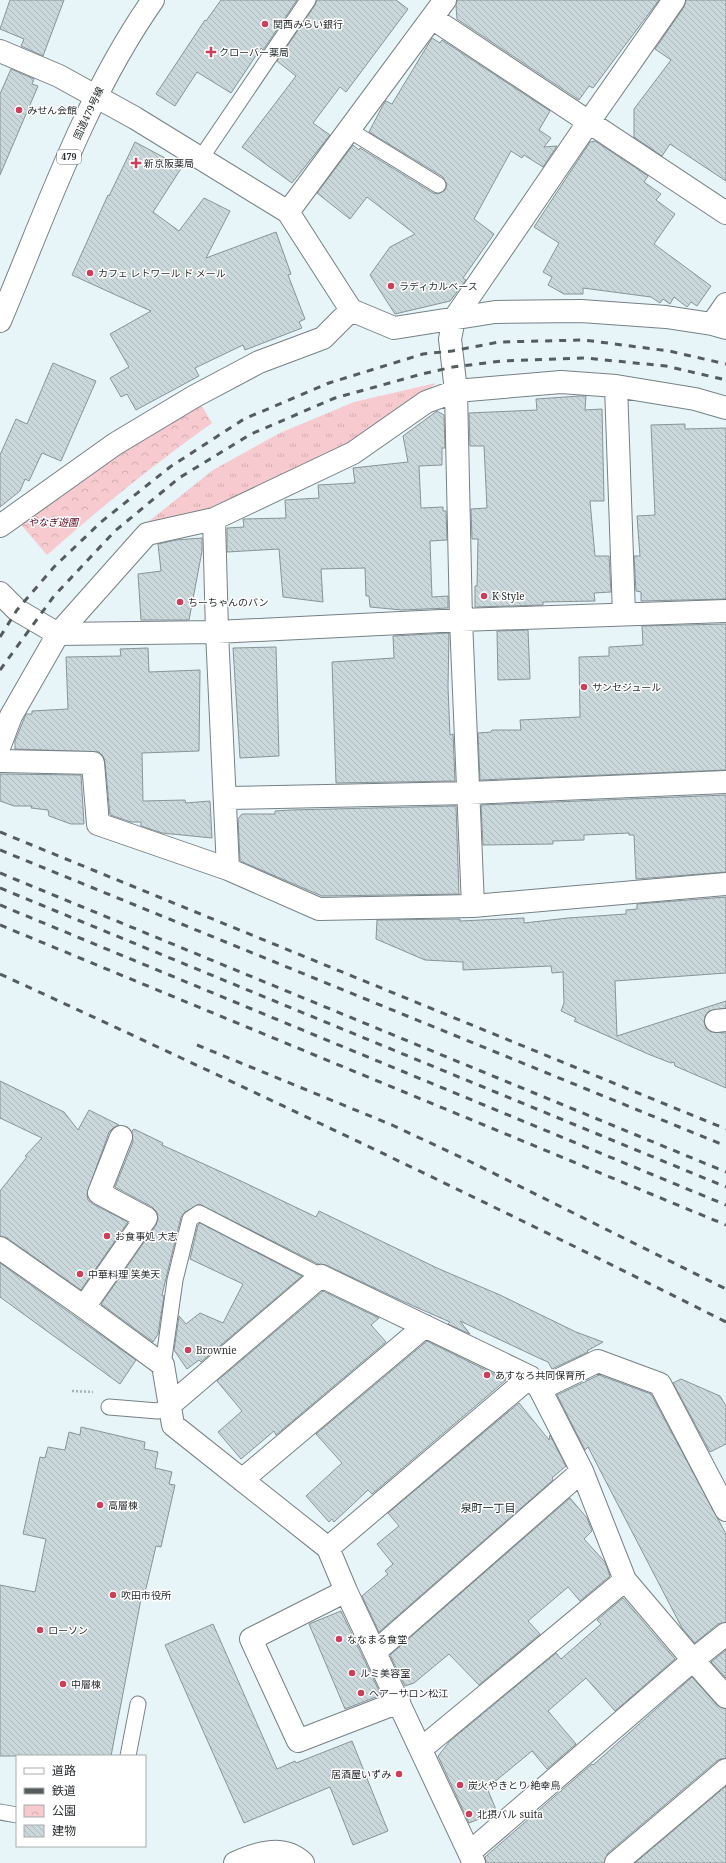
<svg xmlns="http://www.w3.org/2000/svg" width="726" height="1863" viewBox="0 0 726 1863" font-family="'Noto Serif','Noto Sans JP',serif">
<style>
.grass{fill:url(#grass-tufts)}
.park{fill:url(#park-crowns)}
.building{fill:url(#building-back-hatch);stroke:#889498}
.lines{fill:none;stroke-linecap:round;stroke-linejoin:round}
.service-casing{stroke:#758185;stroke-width:17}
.minor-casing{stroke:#758185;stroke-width:24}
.tertiary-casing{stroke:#758185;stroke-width:24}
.trunk-casing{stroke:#758185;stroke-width:24}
.path{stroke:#a8b2b6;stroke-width:2.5;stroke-dasharray:2 2;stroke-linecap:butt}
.service{stroke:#fff;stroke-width:15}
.minor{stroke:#fff;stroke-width:22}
.tertiary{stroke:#fff;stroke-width:22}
.trunk{stroke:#fff;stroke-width:22}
.rail{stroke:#555c5e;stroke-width:3;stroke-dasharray:7 7;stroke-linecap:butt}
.poi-dot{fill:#cd3e5b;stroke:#fff;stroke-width:1.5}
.labels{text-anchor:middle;stroke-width:3;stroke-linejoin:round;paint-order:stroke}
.shield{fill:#fff;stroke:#686c6d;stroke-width:1}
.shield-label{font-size:9px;font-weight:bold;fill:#282d2f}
.poi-label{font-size:10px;fill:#282d2f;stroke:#fff;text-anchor:start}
.street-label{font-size:10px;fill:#282d2f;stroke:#fff}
.park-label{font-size:10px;font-style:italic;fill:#5a061e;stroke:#fff}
.neighbourhood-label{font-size:11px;fill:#222c2f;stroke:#fff}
</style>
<defs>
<pattern id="grass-tufts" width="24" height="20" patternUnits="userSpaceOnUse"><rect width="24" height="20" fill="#f6cace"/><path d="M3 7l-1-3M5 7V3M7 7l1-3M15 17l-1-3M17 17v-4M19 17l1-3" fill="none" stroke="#d3aeb1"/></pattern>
<pattern id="park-crowns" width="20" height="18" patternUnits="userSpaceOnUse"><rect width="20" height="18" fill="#f6cace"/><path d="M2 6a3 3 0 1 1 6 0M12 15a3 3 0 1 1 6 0" fill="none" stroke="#d3aeb1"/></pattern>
<pattern id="building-back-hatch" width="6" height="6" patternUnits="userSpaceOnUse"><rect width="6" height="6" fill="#cad7db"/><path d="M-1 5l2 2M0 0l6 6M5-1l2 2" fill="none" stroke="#aeb9bc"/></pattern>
</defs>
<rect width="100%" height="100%" fill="#e7f4f8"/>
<path class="grass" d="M 436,383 L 422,395 L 349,445 L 211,510 L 143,526 L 213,470 L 280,433 L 354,402 Z"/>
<path class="park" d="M 199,401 L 212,423 C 154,464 100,508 47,555 L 19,522 Z"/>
<path class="building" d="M 10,0 L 64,0 L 43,56 L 21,46 L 24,39 L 0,29 Z
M 221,0 L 297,0 L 263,50 L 261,48 L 231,93 L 197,72 L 175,106 L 156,94 L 205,20 L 206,21 Z
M 317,0 L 396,0 L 408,9 L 346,92 L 340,87 L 313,123 L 330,135 L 292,183 L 242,147 L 296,76 L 277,61 L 315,5 Z
M 457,0 L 659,0 L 593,88 L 589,86 L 579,100 L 457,19 L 456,6 Z
M 686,0 L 726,0 L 726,181 L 670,144 L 662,156 L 634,137 L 634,109 L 671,60 L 655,49 L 684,7 Z
M 432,38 L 440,43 L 442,40 L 550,111 L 539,130 L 551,138 L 544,147 L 557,146 L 543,167 L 524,155 L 522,158 L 511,151 L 474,219 L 494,234 L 463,278 L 466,280 L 450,301 L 395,314 L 370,275 L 390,247 L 415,234 L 367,197 L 350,219 L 317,193 L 353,145 L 359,150 L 360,148 L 433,193 L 438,194 L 445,190 L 447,185 L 443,177 L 369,132 L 383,105 L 386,101 L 392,104 Z
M 11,69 L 34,79 L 32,84 L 38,86 L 0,175 L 0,94 Z
M 595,141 L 648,176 L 644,182 L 661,194 L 656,200 L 675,214 L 654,244 L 711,286 L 697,306 L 691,302 L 687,307 L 674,297 L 670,304 L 663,299 L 660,303 L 651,297 L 583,288 L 583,294 L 564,294 L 548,285 L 552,277 L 543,272 L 559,243 L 534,227 L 590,142 Z
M 135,142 L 182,167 L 153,212 L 179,231 L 204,198 L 230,211 L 206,258 L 276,232 L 291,274 L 288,275 L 305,319 L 299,322 L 302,328 L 245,350 L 243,345 L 195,368 L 199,376 L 136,410 L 127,394 L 121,397 L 110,378 L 129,367 L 110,334 L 151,311 L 72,275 L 108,195 L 109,196 Z
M 53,363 L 96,381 L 61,461 L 42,453 L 29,481 L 25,479 L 20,491 L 0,507 L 0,455 L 16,419 L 27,424 Z
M 580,396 L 586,396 L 585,410 L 602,409 L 604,501 L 590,501 L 595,556 L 609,556 L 611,592 L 594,593 L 595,601 L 543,602 L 543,605 L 475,607 L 475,586 L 477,586 L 478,539 L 472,539 L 471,509 L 487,508 L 484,446 L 470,446 L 469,413 L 537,410 L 536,399 Z
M 437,411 L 444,415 L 445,448 L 442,448 L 442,465 L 419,466 L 421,508 L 443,507 L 443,511 L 446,511 L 447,540 L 430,541 L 432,597 L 448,596 L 448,608 L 402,610 L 370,607 L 369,596 L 366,596 L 365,568 L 321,569 L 323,602 L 283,597 L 279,549 L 227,552 L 227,528 L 244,527 L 243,519 L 286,518 L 285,500 L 319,498 L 318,485 L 355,483 L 353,468 L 408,462 L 403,436 Z
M 685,424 L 685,429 L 726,428 L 726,599 L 641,601 L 641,592 L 636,591 L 634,556 L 640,556 L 637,516 L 655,515 L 651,425 Z
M 202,538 L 202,551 L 189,620 L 141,620 L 138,574 L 161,571 L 158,544 L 176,540 Z
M 726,624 L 726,770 L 480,780 L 478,733 L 491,732 L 492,730 L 521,730 L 520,720 L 580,717 L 579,657 L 609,656 L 609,647 L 643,645 L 642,626 Z
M 528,630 L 530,679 L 498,680 L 497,631 Z
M 449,633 L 448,687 L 450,735 L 453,734 L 455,781 L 336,783 L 332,662 L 394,658 L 393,636 Z
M 276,647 L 279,756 L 240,758 L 233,648 Z
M 148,648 L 149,672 L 200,670 L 199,751 L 142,753 L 143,801 L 185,800 L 186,803 L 210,801 L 212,838 L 162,833 L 141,826 L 141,822 L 131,822 L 110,815 L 105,762 L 103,756 L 99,752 L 15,749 L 15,741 L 26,714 L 32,714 L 32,711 L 68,709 L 66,657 L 121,656 L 120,649 Z
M 0,774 L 81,775 L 84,824 L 71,824 L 49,816 L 48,810 L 31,808 L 32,806 L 14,806 L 0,801 Z
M 726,795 L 726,872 L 636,879 L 634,835 L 629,835 L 629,833 L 584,835 L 584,840 L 553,841 L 553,844 L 483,845 L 481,805 Z
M 456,806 L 459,894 L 322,896 L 240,861 L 238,819 L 242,814 L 275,814 L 275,811 L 290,810 Z
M 726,897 L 726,973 L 615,981 L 617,1036 L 726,1001 L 726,1008 L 709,1011 L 705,1016 L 704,1022 L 706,1028 L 711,1032 L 726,1033 L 726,1088 L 675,1066 L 674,1062 L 671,1063 L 648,1054 L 574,1021 L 576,1018 L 561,1011 L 564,1003 L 563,972 L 552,973 L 551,966 L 463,970 L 463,962 L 425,960 L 376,939 L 377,920 L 460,919 L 460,921 L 524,918 L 524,923 L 568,918 L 626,914 L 626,910 L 637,909 L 637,904 Z
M 0,1081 L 64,1112 L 78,1130 L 89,1110 L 119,1125 L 113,1128 L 109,1132 L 87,1194 L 88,1200 L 93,1204 L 128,1222 L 81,1290 L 7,1238 L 0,1236 L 0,1191 L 27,1157 L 25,1156 L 42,1138 L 0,1118 Z
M 134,1129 L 163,1143 L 162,1145 L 241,1181 L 316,1217 L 319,1211 L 437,1268 L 500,1295 L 576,1332 L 603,1342 L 587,1351 L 588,1352 L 552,1369 L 548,1362 L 541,1359 L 460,1321 L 470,1334 L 448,1324 L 450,1322 L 400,1300 L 326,1265 L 318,1264 L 199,1204 L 185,1212 L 181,1217 L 162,1295 L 164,1296 L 158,1334 L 153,1342 L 101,1304 L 156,1225 L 158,1219 L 157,1212 L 152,1207 L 115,1187 L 133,1142 L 132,1131 Z
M 200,1223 L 302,1276 L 201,1362 L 199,1360 L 187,1369 L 174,1350 L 179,1316 L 186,1324 L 200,1313 L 223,1323 L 243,1284 L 190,1259 L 198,1225 Z
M 0,1263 L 136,1360 L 120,1384 L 0,1297 Z
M 323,1291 L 379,1318 L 371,1325 L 386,1342 L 276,1435 L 274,1431 L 241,1459 L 218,1432 L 242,1411 L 217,1381 Z
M 427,1341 L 506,1380 L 372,1494 L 368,1490 L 334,1522 L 332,1519 L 329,1522 L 306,1496 L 342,1463 L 316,1434 Z
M 599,1375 L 651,1394 L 726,1534 L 726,1622 L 718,1624 L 695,1643 L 682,1628 L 588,1447 L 585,1450 L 557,1395 Z
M 681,1379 L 720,1396 L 726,1406 L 726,1444 L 710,1452 L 673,1383 Z
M 519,1403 L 549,1440 L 550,1435 L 566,1466 L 552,1478 L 553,1480 L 379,1632 L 362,1596 L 388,1574 L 385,1571 L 393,1564 L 377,1544 L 399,1526 L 388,1513 Z
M 81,1427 L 145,1442 L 144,1449 L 158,1452 L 155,1468 L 172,1472 L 169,1484 L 175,1485 L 161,1547 L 156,1546 L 144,1597 L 142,1594 L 111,1756 L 0,1756 L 0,1585 L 35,1592 L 46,1539 L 23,1534 L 40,1457 L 45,1458 L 48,1447 L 65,1450 L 69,1432 L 80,1435 Z
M 570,1498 L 587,1518 L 592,1531 L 584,1539 L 605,1562 L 610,1576 L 580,1601 L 568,1587 L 528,1621 L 540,1634 L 479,1685 L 449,1654 L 414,1683 L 405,1686 L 390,1655 Z
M 623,1598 L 675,1659 L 615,1711 L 586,1678 L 548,1711 L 576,1744 L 547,1769 L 532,1751 L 487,1788 L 497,1812 L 469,1823 L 438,1756 L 450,1741 L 556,1653 L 561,1659 L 601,1624 L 597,1620 Z
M 341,1611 L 381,1695 L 345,1709 L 309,1624 Z
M 213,1624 L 277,1769 L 295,1761 L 296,1763 L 352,1741 L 388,1831 L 353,1845 L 330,1787 L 244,1823 L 165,1645 Z
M 726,1650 L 726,1678 L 711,1662 Z
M 692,1677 L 717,1705 L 726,1709 L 726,1758 L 718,1760 L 608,1853 L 604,1863 L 486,1863 L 485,1857 L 592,1764 L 593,1765 Z
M 726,1786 L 726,1863 L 635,1863 Z"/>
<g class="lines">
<g class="service-casing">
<path id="service" d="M 349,130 L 438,185
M 201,158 L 308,0
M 163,1365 L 175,1280 L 190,1219 L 199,1213 L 321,1276
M 109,1407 L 158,1411 L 170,1405
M 128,1756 L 138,1704
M 0,1812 L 17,1815"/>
</g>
<g class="minor-casing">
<path id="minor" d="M 432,18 L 726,213
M 0,51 L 59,76 L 135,118 L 288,212 L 351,310 L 394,328 L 495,312 L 581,311 L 666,317 L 712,324 L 726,328
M 288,212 L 445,0
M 712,324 L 726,304
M 616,386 L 624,614
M 214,519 L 217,632 L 228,869
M 0,526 L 115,444 L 195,396 L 259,362 L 323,338 L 351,310
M 0,593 L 17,610 L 58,634 L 217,632 L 461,620 L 726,611
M 0,745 L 11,716 L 58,634 L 147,534 L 214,519 L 353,453 L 426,402 L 456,391 L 561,382 L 616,386 L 695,399 L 726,408
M 0,760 L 1,761 L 93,763 L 98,824 L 228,869 L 319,909 L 473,906 L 726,884
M 226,798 L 469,793 L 726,782
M 473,906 L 461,620 L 456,391 L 450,339 L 454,319 L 588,123 L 674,0
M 716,1021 L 726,1020
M 0,1248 L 84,1307 L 163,1365 L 173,1425 L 328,1548 L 346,1591 L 474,1863
M 84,1307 L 146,1218 L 99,1193 L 121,1137
M 540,1389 L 598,1361 L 660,1384 L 726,1510
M 170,1405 L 321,1276 L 530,1377
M 242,1480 L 425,1326
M 328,1548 L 530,1377 L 540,1389 L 582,1471 L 625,1580 L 693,1660 L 726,1634
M 346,1591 L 251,1639 L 298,1741 L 399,1702
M 375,1652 L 582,1471
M 421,1749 L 625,1580
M 470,1852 L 693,1660 L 726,1697
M 616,1863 L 726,1770"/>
</g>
<g class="tertiary-casing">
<path id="tertiary" d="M 235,1863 C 257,1853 283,1844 303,1863"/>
</g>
<g class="trunk-casing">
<path id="trunk" d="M 0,321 C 46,212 85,97 153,0"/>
</g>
<path class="path" d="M 72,1391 L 93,1392"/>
<use href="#service" class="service"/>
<use href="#minor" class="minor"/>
<use href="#tertiary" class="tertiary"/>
<use href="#trunk" class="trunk"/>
<path class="rail" d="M 0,637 L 17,610 L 54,567 L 101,522 L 170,467 L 244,419 L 329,383 L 423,354 L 452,351 L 499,342 L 584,340 L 669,351 L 726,364
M 0,670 L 54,596 L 115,531 L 179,478 L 251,434 L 335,398 L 422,374 L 453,367 L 502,361 L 585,358 L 666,366 L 726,380
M 0,832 L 726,1129
M 0,850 L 726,1146
M 0,873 L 726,1172
M 0,888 L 726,1187
M 0,905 L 726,1205
M 0,925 L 726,1225
M 0,974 C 244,1086 486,1201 726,1322
M 197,1045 L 392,1125 L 469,1161 L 726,1289"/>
</g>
<g class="poi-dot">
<circle cx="265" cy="24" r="4"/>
<path d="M209 46h4v4h4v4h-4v4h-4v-4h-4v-4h4z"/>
<circle cx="19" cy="110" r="4"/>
<path d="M134 157h4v4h4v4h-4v4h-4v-4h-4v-4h4z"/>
<circle cx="90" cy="273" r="4"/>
<circle cx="391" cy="286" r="4"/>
<circle cx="484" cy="596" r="4"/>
<circle cx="180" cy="602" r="4"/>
<circle cx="584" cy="687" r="4"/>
<circle cx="107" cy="1236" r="4"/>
<circle cx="80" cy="1274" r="4"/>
<circle cx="188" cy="1350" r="4"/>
<circle cx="487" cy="1375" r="4"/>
<circle cx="100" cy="1505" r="4"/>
<circle cx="113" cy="1595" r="4"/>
<circle cx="40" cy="1630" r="4"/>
<circle cx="339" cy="1639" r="4"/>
<circle cx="352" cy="1673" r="4"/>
<circle cx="63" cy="1684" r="4"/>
<circle cx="361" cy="1693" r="4"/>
<circle cx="399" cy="1774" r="4"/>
<circle cx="460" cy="1785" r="4"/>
<circle cx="469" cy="1814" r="4"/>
</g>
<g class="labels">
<rect class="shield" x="57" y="150" width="24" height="14" rx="3"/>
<g class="shield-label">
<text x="69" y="160">479</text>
</g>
<g class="poi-label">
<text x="273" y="28">関西みらい銀行</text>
<text x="219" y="56">クローバー薬局</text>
<text x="27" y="114">みせん会館</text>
<text x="144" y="167">新京阪薬局</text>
<text x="98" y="277">カフェ レトワール ド メール</text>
<text x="399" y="290">ラディカルベース</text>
<text x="492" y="600">K Style</text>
<text x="188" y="606">ちーちゃんのパン</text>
<text x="592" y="691">サンセジュール</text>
<text x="115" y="1240">お食事処 大志</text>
<text x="88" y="1278">中華料理 笑美天</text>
<text x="196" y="1354">Brownie</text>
<text x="495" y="1379">あすなろ共同保育所</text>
<text x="108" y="1509">高層棟</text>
<text x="121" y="1599">吹田市役所</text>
<text x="48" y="1634">ローソン</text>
<text x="347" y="1643">ななまる食堂</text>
<text x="360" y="1677">ルミ美容室</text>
<text x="71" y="1688">中層棟</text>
<text x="369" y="1697">ヘアーサロン松江</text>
<text x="391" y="1778" text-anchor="end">居酒屋いずみ</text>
<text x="468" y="1789">炭火やきとり 絶幸鳥</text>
<text x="477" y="1818">北摂バル suita</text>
</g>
<g class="street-label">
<text transform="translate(88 113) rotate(-65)" y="4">国道479号線</text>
</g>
<g class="park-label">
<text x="53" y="526">やなぎ遊園</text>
</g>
<g class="neighbourhood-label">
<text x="488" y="1512">泉町一丁目</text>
</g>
</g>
<rect x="16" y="1755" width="130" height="92" fill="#ffffff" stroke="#a9abac"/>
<rect x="24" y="1768" width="20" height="6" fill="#ffffff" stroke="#a9abac"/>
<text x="52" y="1775" font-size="12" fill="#282d2f">道路</text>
<rect x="24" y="1788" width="20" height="6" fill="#555c5e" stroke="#a9abac"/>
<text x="52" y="1795" font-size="12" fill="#282d2f">鉄道</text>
<rect x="24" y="1805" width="20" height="12" fill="url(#park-crowns)" stroke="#a9abac"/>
<text x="52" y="1815" font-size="12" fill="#282d2f">公園</text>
<rect x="24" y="1825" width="20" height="12" fill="url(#building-back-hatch)" stroke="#a9abac"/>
<text x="52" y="1835" font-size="12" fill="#282d2f">建物</text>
</svg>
